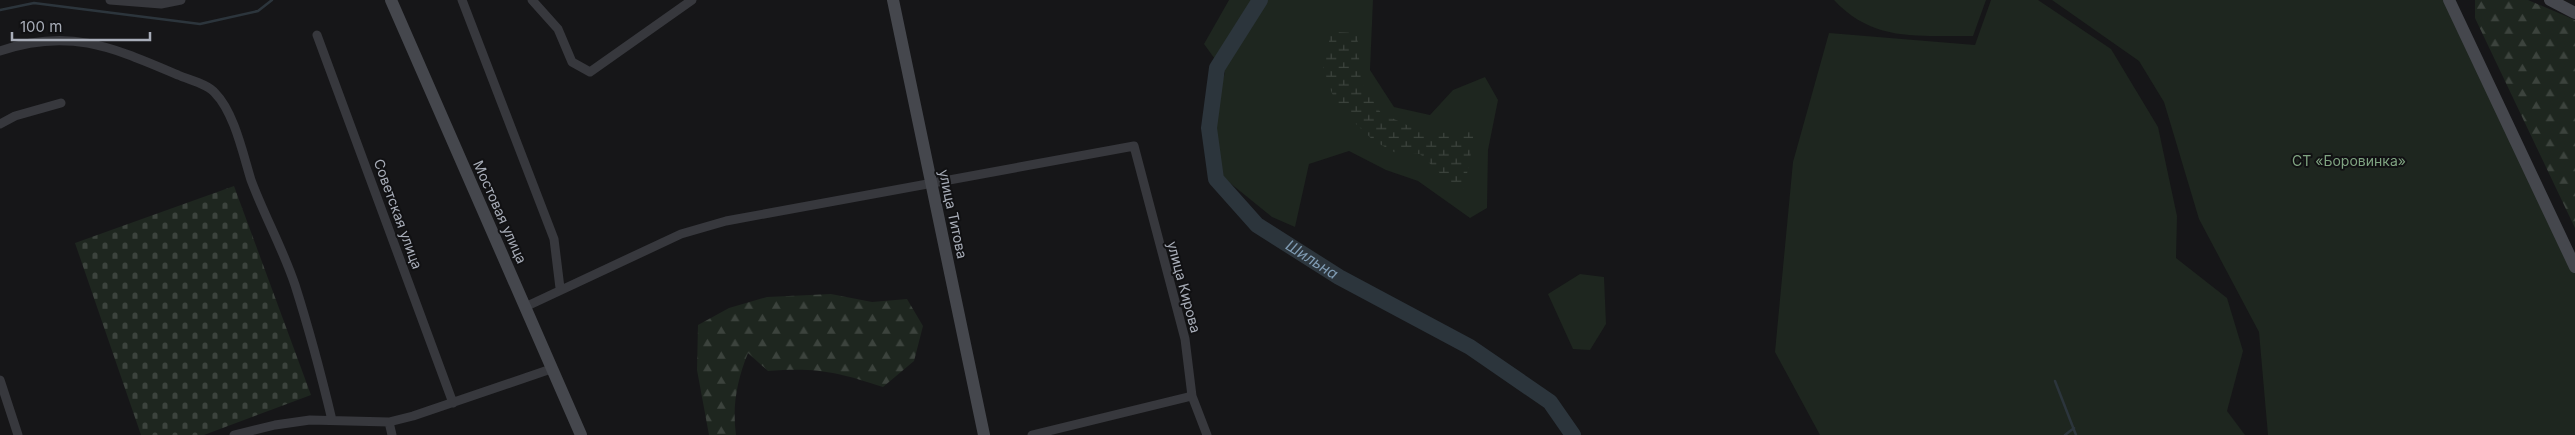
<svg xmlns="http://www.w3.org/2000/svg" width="2575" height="435" viewBox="0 0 2575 435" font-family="Inter,sans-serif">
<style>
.green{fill:#1e261f}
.forest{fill:url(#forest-firs)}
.wetland{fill:url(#wetland-marsh)}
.cemetery{fill:url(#cemetery-stones)}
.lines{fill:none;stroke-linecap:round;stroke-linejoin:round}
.stream{stroke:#2c353c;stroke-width:2.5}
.river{stroke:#2c353c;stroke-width:16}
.street{stroke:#37383d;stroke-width:9}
.secondary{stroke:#45474d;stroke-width:12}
.labels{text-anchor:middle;stroke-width:4;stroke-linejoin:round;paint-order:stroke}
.park-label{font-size:14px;fill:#7fa381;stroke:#111113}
.street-label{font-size:14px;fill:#a8adb8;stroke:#111113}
.water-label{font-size:15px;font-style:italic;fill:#7f9bb3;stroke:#111113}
</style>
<defs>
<pattern id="forest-firs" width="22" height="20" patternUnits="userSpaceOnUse" patternTransform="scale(1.25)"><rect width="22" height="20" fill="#1e261f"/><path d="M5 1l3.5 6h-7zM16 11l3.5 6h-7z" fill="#3c433d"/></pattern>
<pattern id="wetland-marsh" width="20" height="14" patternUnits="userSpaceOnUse" patternTransform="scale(1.25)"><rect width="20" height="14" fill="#1e261f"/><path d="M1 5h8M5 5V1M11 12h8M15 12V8" fill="none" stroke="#3c433d"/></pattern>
<pattern id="cemetery-stones" width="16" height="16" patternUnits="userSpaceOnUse" patternTransform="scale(1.25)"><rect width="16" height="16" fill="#1e261f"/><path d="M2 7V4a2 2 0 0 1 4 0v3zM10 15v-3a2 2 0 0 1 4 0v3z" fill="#3c433d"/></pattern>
</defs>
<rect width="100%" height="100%" fill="#161618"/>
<path class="green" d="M 1229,0 L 1373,0 L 1370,70 L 1394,107 L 1430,115 L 1453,90 L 1485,77 L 1498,100 L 1488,150 L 1487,208 L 1470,218 L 1418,181 L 1386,170 L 1349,151 L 1309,164 L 1295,227 L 1272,217 L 1214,170 L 1210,119 L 1225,73 L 1204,44 Z
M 1834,0 L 1986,0 L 1973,36 C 1919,35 1874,43 1834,0 Z
M 1991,0 L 2038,0 L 2111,49 L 2158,127 L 2177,216 L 2176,258 L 2227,298 L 2243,351 L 2227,411 L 2245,435 L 1820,435 L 1775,352 L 1793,162 L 1829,33 L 1975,45 Z
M 2052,0 L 2448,0 L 2575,264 L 2575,435 L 2268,435 L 2259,332 L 2199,219 L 2164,102 L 2139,61 Z
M 1580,274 L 1604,277 L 1606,324 L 1590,350 L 1573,349 L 1548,294 Z"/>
<path class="forest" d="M 2475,0 L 2528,0 L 2575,20 L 2575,228 L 2475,18 Z
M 831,294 L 872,302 L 907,299 L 923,326 L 914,361 L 883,387 C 838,372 816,367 768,371 L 748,353 C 737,380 732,406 736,435 L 709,435 L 697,370 L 698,325 L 729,308 L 767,297 Z"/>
<path class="wetland" d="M 1331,32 L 1357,33 L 1361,82 L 1381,113 L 1422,132 L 1451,133 L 1474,126 L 1472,148 L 1464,189 L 1450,183 L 1420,154 L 1396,153 L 1374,141 L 1337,106 L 1323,70 Z"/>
<path class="cemetery" d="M 234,186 L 311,395 L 204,435 L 141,435 L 75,243 Z"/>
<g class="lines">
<path class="stream" d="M 0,10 L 34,3 L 200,24 L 258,11 L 272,0
M 2055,381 L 2076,435
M 2065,435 L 2074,428"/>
<path class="river" id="s1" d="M 1260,0 L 1217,68 L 1209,128 L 1216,179 L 1257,225 L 1339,277 L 1470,347 L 1550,402 L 1573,435"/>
<path class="street" d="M 110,0 L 161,4 L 181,0
M 462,0 L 554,239 L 560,288
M 532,0 L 558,29 L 572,62 L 590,72 L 692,0
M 317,35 L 453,403
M 0,51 C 70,27 114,48 178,75 C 189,80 208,84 215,93 C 234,112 243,154 251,180 C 264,215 283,249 295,285 C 309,329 321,374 332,420
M 0,124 L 15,116 L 61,103
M 525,307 L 681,234 L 726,221 L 1134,146 L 1185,339 L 1192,396 L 1207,435
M 0,380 L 18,435
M 389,422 L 392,435
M 234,435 L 275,425 L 310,420 L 389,422 L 413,416 L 551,369
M 1032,435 L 1192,396"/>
<path class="secondary" d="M 391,0 L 581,435
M 893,0 L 984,435
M 2449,0 L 2575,267
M 2550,0 L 2575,13"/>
</g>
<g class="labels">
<g class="park-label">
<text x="2349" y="166">СТ «Боровинка»</text>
</g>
<g class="street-label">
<text transform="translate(500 212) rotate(66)" y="5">Мостовая улица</text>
<text transform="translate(398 214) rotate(70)" y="5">Советская улица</text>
<text transform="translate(953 214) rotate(78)" y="5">улица Титова</text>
<text transform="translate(1184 287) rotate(75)" y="5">улица Кирова</text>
</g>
<g class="water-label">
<text dy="5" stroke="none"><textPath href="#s1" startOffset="319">Шильна</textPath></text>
</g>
</g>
<path d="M12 32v8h138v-8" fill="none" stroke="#a8adb8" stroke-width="2.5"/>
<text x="20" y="32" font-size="15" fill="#a8adb8" stroke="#111113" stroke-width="4" paint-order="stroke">100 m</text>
</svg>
